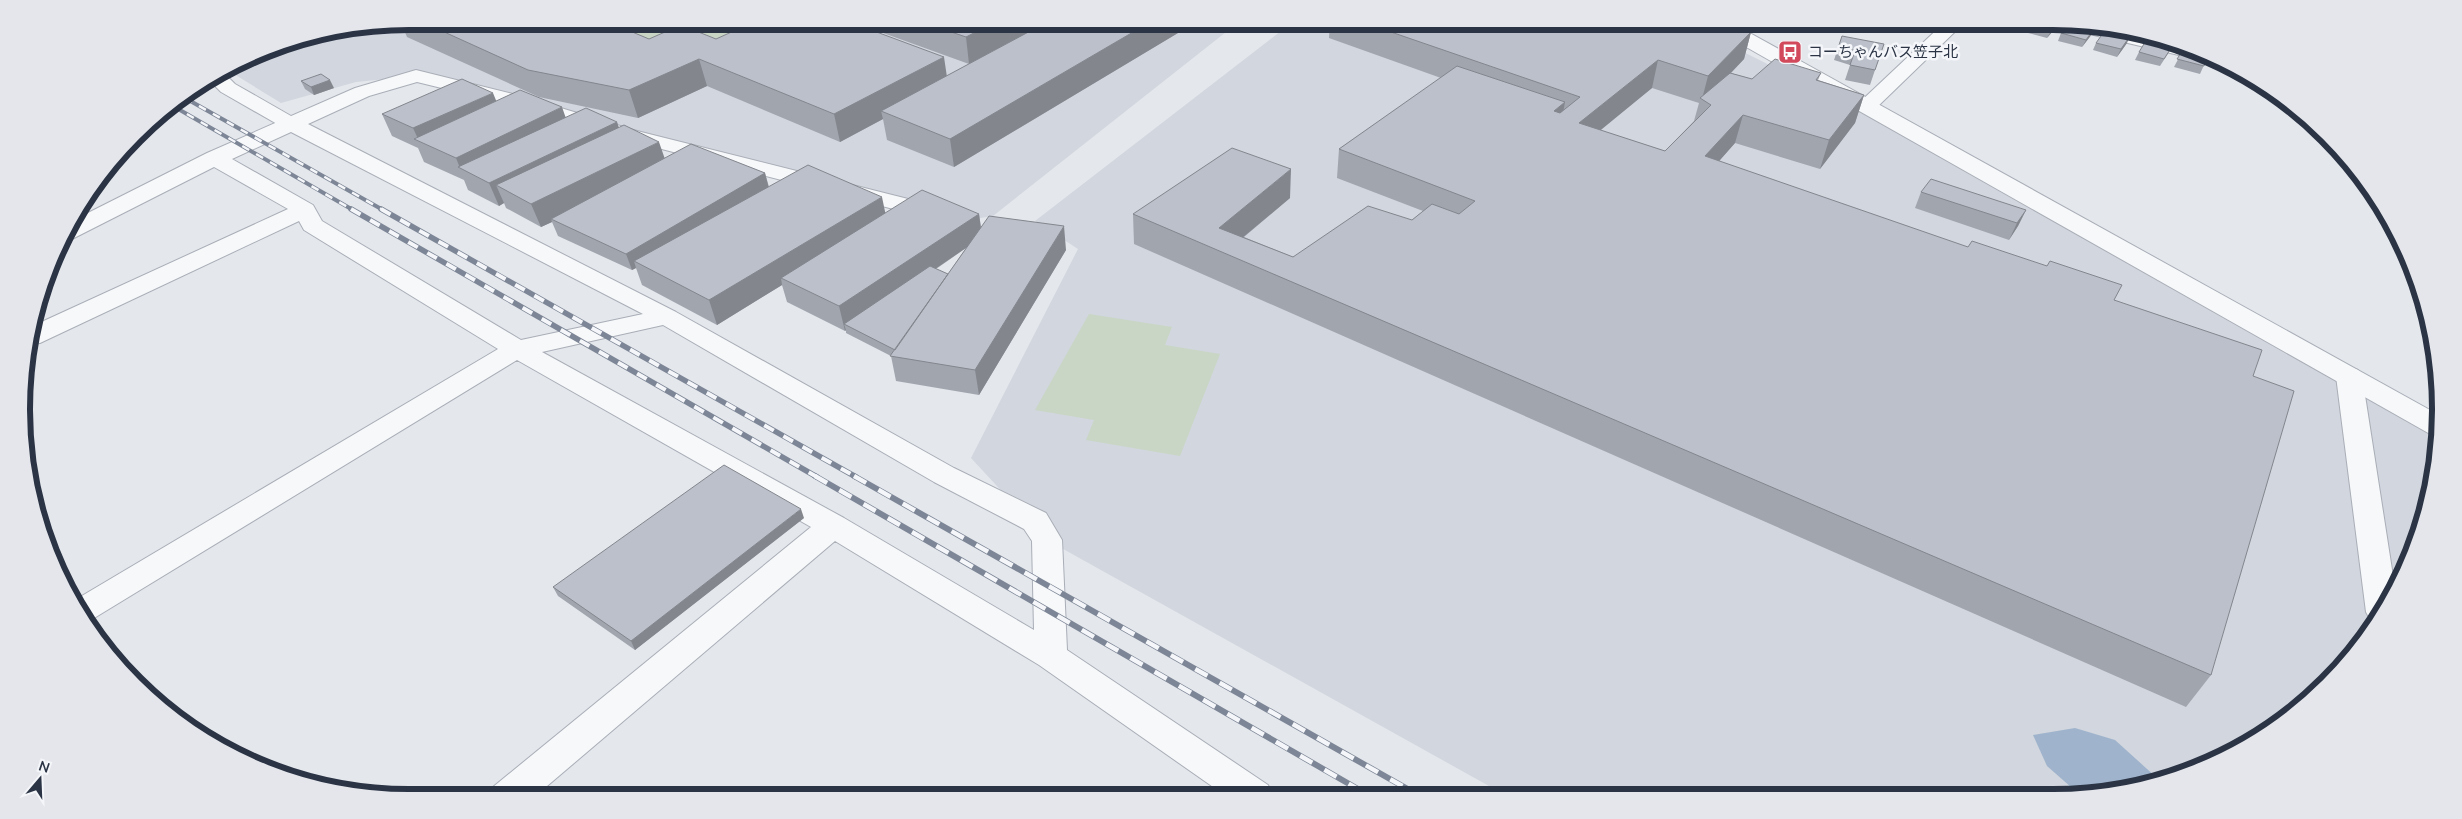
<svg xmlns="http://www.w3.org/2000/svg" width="2462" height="819" viewBox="0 0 2462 819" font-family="'Nunito Sans','Noto Sans JP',sans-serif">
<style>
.built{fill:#d2d6de}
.green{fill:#c9d6c5}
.water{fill:#9fb4cc}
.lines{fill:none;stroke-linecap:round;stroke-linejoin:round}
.minor-casing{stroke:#a9aeb7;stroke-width:2}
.tertiary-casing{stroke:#a9aeb7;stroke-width:2}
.minor{fill:#f7f8fa;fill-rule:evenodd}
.tertiary{fill:#f7f8fa;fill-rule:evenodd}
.rail-far2-casing{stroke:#7d8696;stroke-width:4}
.rail-far1-casing{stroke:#7d8696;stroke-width:5.5}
.rail-casing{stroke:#7d8696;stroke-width:6}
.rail-far2{stroke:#f4f6f9;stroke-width:2.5;stroke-dasharray:8;stroke-linecap:butt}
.rail-far1{stroke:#f4f6f9;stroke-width:4;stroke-dasharray:11;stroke-linecap:butt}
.rail{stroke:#f4f6f9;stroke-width:4.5;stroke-dasharray:14;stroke-linecap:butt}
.wall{fill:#a1a5ae;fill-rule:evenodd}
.shaded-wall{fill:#83868d}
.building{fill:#bbc0ca;stroke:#83868d}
.labels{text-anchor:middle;stroke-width:5;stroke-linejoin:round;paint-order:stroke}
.far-poi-label{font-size:15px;fill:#2b3445;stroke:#f4f6f9;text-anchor:start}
.rim{fill:none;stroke:#2b3445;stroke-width:6}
</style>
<rect width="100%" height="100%" fill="#e4e7ec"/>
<path class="built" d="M 410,21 L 1240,21 L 993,216 L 968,220 L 416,76 L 356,82 L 281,103 L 229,71 L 261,51 L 334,29 Z
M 1294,21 L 1681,21 L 1856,108 L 2440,431 L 2428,510 L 2389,604 L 2309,701 L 2224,758 L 2103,794 L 1507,796 L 1047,540 L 971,458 L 1078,249 L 1035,221 Z"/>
<path class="green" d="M 565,21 L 756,21 L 662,63 Z
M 1089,314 L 1172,327 L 1165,345 L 1220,354 L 1180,456 L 1086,440 L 1094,420 L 1035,410 Z"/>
<path class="water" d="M 2075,728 L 2115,740 L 2157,778 L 2103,794 L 2080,795 L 2047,766 L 2033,735 Z"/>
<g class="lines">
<g class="minor-casing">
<path id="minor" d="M 1735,21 L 1753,21 L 1753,25 L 1739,35 L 1725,35 L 1723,31 Z
M 1946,21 L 1966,21 L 1874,110 L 1867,112 L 1860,110 L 1857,106 L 1860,102 Z
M 2056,22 C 2117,30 2167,39 2224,61 L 2217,64 L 2064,28 L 2058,27 Z
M 416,70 L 521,96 L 637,131 L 944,208 L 947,213 L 944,218 L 936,220 L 623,139 L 507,104 L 417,82 L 369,96 L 308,124 L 676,312 L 954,468 L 1046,513 L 1062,540 L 1067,650 L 1268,785 L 1273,796 L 1226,796 L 1039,665 L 835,541 L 533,798 L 488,798 L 493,787 L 811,527 L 517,360 L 86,623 L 75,600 L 498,349 L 304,230 L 299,221 L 40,343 L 29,344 L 35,325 L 288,209 L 214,167 L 72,239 L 61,240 L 61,238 L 72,221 L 207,153 L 355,88 ZM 291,132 L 643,314 L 521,340 L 322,221 L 313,205 L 232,159 ZM 663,325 L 934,482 L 1024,529 L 1032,541 L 1034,630 L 844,518 L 542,352 Z
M 2349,367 L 2358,370 L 2362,376 L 2395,589 L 2389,604 L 2374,622 L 2371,621 L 2366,612 L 2336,376 L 2340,370 Z"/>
</g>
<g class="tertiary-casing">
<path id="tertiary" d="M 1700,21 L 1725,21 L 1739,27 L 2439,415 L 2440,436 L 2430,434 L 1725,35 L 1703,25 Z
M 225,74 L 235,84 L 298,120 L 301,124 L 298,128 L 291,130 L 284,128 L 221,92 L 211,82 Z"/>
</g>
<use href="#minor" class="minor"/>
<use href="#tertiary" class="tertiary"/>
<g class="rail-far2-casing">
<path id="rail-far2" d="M 185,98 L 383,210
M 173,106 L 353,210"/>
</g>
<g class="rail-far1-casing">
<path id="rail-far1" d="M 351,209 L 817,477
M 381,209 L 856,477"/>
</g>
<g class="rail-casing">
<path id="rail" d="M 815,476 L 1370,796
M 854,476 L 1420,796"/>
</g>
<use href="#rail-far2" class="rail-far2"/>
<use href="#rail-far1" class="rail-far1"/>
<use href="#rail" class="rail"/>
</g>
<path class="wall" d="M 410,21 L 606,21 L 649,39 L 716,39 L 947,76 L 969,64 L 850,21 L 1198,21 L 954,167 L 887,140 L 883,119 L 840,142 L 707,86 L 638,118 L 539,97 L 407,37 L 402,25 L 397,22 Z
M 1330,21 L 1711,21 L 1751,32 L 1744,59 L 1731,73 L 1752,79 L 1821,73 L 1818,80 L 1864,95 L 1855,123 L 1820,169 L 1735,143 L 1719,161 L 2114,300 L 2253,376 L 2211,675 L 2186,707 L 1134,244 L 1133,214 L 1290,198 L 1244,237 L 1293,257 L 1412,220 L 1423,211 L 1337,178 L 1339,149 L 1441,78 L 1329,38 ZM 1652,88 L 1699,103 L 1694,121 L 1665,151 L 1600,130 Z
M 1866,21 L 1909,21 L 1912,26 L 1909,33 L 1869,30 Z
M 1982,21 L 2011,21 L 2005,29 L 1982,23 Z
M 2052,21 L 2059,22 L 2058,25 L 2047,38 L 2024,32 L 2027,25 Z
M 2095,27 L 2092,34 L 2082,47 L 2058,41 L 2061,33 Z
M 1842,36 L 1875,70 L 1870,85 L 1845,80 L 1850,65 L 1834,60 Z
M 2096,43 L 2127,43 L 2117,57 L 2093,50 Z
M 2183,50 L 2208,56 L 2200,74 L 2174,67 Z
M 2139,52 L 2169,52 L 2160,66 L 2135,60 Z
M 301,81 L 334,88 L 314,95 L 305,89 Z
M 497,101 L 566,117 L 617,122 L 619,128 L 664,158 L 765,173 L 769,187 L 886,213 L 979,214 L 981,227 L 1066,250 L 979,395 L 896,381 L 891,356 L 846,333 L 846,330 L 845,331 L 787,302 L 782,285 L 717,325 L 642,285 L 636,268 L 632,270 L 558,236 L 552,222 L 541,227 L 506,208 L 504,203 L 499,206 L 468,190 L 464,180 L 424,162 L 418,148 L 392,136 L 382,114 ZM 966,248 L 948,274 L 936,269 Z
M 1921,192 L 2026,210 L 2018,226 L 2009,240 L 1915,208 Z
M 804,518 L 635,650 L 558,596 L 553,587 Z"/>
<path class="shaded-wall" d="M 997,21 L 1050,21 L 969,64 L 966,37 Z
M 1152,21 L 1198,21 L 954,167 L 950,139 Z
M 2008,21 L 2011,21 L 2005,29 L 2008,22 Z
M 2058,22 L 2059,22 L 2058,25 L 2047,38 L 2051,31 Z
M 2095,27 L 2092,34 L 2082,47 L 2086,40 Z
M 1751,32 L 1744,59 L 1704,101 L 1702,99 L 1708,76 Z
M 2130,36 L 2127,43 L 2117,57 L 2121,49 Z
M 944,57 L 948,84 L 881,111 L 883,119 L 840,142 L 834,114 Z
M 699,59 L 707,86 L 638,118 L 629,90 Z
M 1658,60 L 1652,88 L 1574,152 L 1579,123 Z
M 330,80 L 334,88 L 314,95 L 311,87 Z
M 493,93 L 502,115 L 419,141 L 413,128 Z
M 1864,95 L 1855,123 L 1820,169 L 1829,140 Z
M 1565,102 L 1560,130 L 1554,111 Z
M 562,107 L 570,130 L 460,168 L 456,158 Z
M 1743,115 L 1735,143 L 1698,185 L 1705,156 Z
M 617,122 L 624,144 L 496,185 L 504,203 L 499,206 L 489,183 Z
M 659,142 L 667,165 L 551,219 L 552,222 L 541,227 L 531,204 Z
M 1291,169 L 1290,198 L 1224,253 L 1219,228 Z
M 765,173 L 769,189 L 634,261 L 636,268 L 632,270 L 626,254 Z
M 882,197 L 887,221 L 781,278 L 782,285 L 717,325 L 709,300 Z
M 2026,210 L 2018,226 L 2009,240 L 2017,223 Z
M 979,214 L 982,237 L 850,327 L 844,324 L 846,330 L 845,331 L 839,306 Z
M 1064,226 L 1066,250 L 979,395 L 975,370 Z
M 801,509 L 804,518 L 635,650 L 631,641 Z"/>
<path class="building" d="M 420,21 L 606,21 L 649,39 L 681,25 L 716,39 L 756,21 L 847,21 L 944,57 L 834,114 L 699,59 L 629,90 L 528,70 Z
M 919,21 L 997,21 L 966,37 Z
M 1049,21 L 1152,21 L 950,139 L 881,111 Z
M 1359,21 L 1711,21 L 1751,32 L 1708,76 L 1658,60 L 1579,123 L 1665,151 L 1711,105 L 1700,98 L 1730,73 L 1752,79 L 1775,59 L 1821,73 L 1816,80 L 1864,95 L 1829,140 L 1743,115 L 1705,156 L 1968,247 L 1972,241 L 2047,266 L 2050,261 L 2122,285 L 2114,300 L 2262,350 L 2253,376 L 2294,391 L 2211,675 L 1133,214 L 1232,148 L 1291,169 L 1219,228 L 1293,257 L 1368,206 L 1412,220 L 1432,204 L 1459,214 L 1475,201 L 1339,149 L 1457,66 L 1565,102 L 1554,111 L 1560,113 L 1580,97 Z
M 1871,21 L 1909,21 L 1912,26 L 1872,23 Z
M 2030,21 L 2052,21 L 2058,22 L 2051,31 L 2027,25 Z
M 2069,23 L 2095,27 L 2086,40 L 2061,33 Z
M 2106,29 L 2130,36 L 2121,49 L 2096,43 Z
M 1842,36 L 1884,44 L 1875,70 L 1850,65 L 1855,51 L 1839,45 Z
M 2147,39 L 2173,45 L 2164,59 L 2139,52 Z
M 2183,50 L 2208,56 L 2204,66 L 2177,59 Z
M 321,74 L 330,80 L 311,87 L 301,81 Z
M 462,79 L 493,93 L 413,128 L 382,114 Z
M 520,90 L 562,107 L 456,158 L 414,139 Z
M 586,108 L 617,122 L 489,183 L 458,167 Z
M 624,125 L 659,142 L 531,204 L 496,185 Z
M 691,144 L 765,173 L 626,254 L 551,219 Z
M 808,165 L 882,197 L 709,300 L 634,261 Z
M 1931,179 L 2026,210 L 2017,223 L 1921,192 Z
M 922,190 L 979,214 L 839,306 L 781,278 Z
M 989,216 L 1064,226 L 975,370 L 890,356 Z
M 930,266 L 948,274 L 895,350 L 844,324 Z
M 724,465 L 801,509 L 631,641 L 553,587 Z"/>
<defs>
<g id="bus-square" transform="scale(1.25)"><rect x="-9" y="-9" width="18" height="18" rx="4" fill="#d1495b" stroke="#f4f6f9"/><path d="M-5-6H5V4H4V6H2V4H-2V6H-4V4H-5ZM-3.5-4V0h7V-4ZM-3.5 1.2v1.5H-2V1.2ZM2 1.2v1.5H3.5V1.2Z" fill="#fff"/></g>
</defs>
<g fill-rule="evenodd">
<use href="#bus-square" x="1790" y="52"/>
</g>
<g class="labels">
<g class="far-poi-label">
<text x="1808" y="57">コーちゃんバス笠子北</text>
</g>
</g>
<path d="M0 0H2462V819H0ZM409 30H2053A379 379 0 0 1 2432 409V410A379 379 0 0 1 2053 789H409A379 379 0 0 1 30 410V409A379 379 0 0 1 409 30Z" fill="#e4e6eb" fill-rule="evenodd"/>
<path class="rim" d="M409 30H2053A379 379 0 0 1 2432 409V410A379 379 0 0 1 2053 789H409A379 379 0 0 1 30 410V409A379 379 0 0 1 409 30Z"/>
<g transform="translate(40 779) rotate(19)" stroke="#f4f6f9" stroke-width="4" paint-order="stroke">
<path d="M0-4L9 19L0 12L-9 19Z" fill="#2b3445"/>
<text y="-8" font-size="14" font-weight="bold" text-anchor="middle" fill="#2b3445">N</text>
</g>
</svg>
